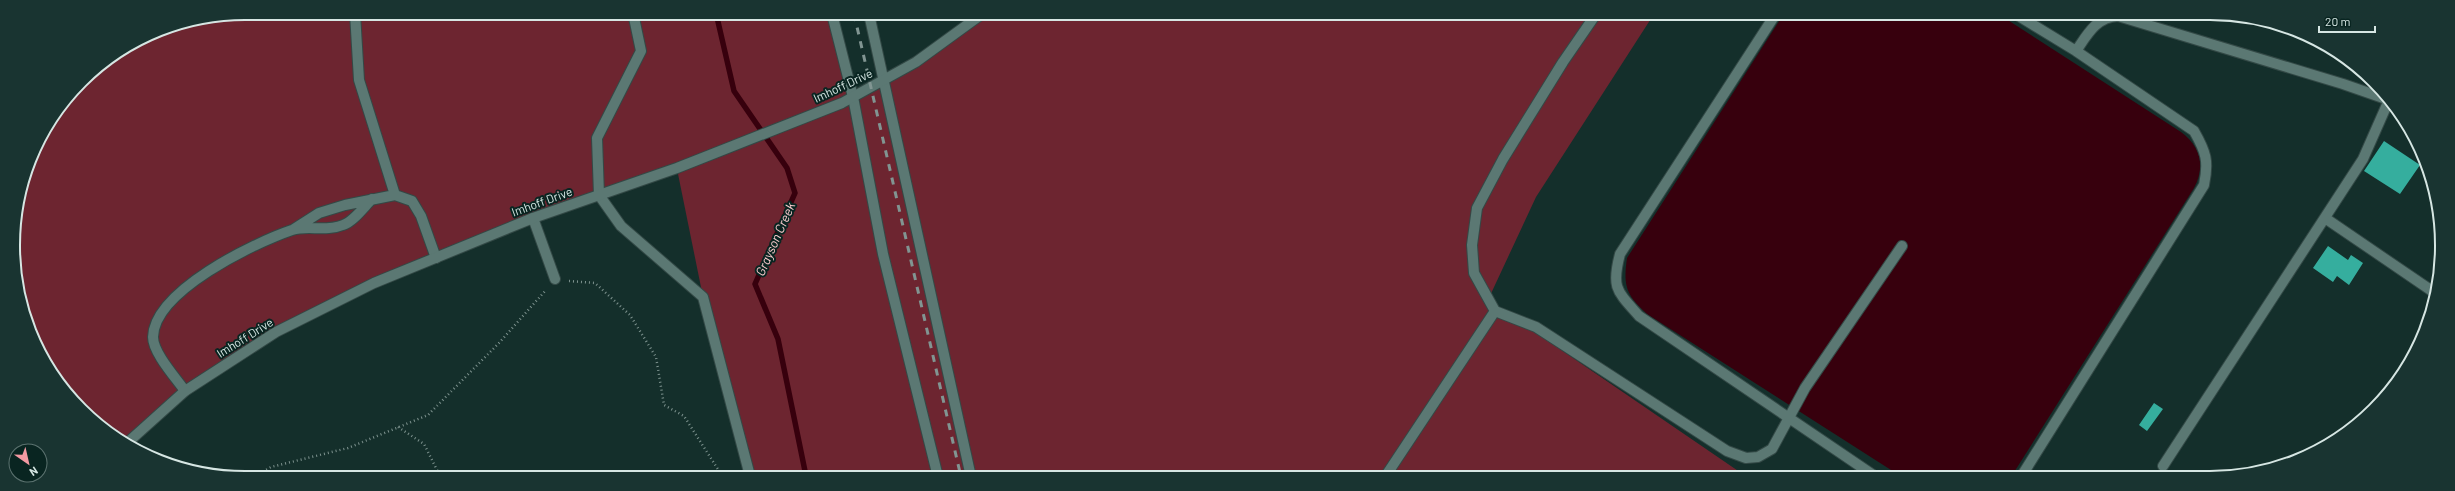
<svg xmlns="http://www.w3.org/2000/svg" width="2455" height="491" viewBox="0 0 2455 491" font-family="Barlow,sans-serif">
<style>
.green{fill:#6d2530}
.water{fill:#37000d}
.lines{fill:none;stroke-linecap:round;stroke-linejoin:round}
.stream{stroke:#37000d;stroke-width:5.5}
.building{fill:#35ae9e}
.service-casing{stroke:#334946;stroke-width:12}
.tertiary-casing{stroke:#334946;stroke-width:12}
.path{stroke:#7d928e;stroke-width:2.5;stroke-dasharray:1 3;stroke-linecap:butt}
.service{stroke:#5b7873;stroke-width:10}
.tertiary{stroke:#5b7873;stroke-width:10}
.rail{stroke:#819592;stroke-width:3;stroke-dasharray:7 7;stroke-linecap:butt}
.labels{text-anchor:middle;stroke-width:4;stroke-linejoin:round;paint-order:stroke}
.street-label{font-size:12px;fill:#d6e6e3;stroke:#092521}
.water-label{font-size:13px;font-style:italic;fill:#feced1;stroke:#092521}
.rim{fill:none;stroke:#d6e6e3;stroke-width:2}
</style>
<rect width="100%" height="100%" fill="#142f2b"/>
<path class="green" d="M 246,13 L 832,14 L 853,97 L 982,14 L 1654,14 L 1536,197 L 1488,300 L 1747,477 L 750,476 L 703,297 L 677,169 L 374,283 L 277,332 L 185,391 L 126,444 L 71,399 L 25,320 L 13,231 L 31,156 L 81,81 L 157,31 Z"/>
<path class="water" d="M 1783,15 L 2000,15 L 2181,132 C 2200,146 2206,166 2194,188 L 2011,477 L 1902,477 L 1647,314 C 1626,295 1623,286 1627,258 Z"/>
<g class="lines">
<path class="stream" d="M 716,13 L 734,91 L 787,168 L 795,193 L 755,284 L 778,339 L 806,476"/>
</g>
<path class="building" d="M 2384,141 L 2420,165 L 2400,194 L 2364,171 Z
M 2328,246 L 2348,260 L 2351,255 L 2363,263 L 2349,285 L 2337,276 L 2333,282 L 2313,268 Z
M 2154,403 L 2163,409 L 2147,431 L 2139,425 Z"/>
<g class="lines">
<g class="service-casing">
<path id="service" d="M 355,13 L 359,80 L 395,195
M 633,13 L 641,51 L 597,138 L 599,195 L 621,226 L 703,297 L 750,476
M 832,14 L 853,97 L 883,254 L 938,477
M 869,14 L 971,477
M 1775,15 L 1620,254 C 1611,288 1617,291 1639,316 L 1876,477
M 2017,15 L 2076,51 L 2194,131 C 2206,152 2209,161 2204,185 L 2021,477
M 2076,51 C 2087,35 2096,17 2118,16 L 2343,84 L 2389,100
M 533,218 L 555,279
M 2325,218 L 2435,293
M 294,229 L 319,213 L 345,205 L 395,195 L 412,201 L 421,216 L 436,258
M 1495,311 L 1536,327 L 1727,451 L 1746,458 L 1758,457 L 1772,449 L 1805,388 L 1902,246
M 185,391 C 176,378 153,353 153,337 C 154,291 254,243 292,230 C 307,225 326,232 343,225 C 353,222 364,207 372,199
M 2163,466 L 2363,159 L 2389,100
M 1385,477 L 1495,311 L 1474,273 L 1472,245 L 1477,208 L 1503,159 L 1563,62 L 1594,17"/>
</g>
<g class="tertiary-casing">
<path id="tertiary" d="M 126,444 L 185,391 L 276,332 L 374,283 L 533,218 L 677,168 L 842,103 L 916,62 L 982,14"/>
</g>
<path class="path" d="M 569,281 L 595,283 L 630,315 L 656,357 L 664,405 L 684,416 L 719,471 L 718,476
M 398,427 L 424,444 L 440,476
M 256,476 L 271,467 L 348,448 L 428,415 L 499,343 L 546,290"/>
<use href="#service" class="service"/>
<use href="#tertiary" class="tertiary"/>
<path class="rail" d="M 854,14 L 961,477"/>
</g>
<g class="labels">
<g class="street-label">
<text transform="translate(843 86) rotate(-25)" y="4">Imhoff Drive</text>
<text transform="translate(542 202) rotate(-20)" y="4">Imhoff Drive</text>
<text transform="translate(245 338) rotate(-32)" y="4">Imhoff Drive</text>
</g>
<g class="water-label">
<text transform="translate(775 239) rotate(-66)" y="5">Grayson Creek</text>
</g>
</g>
<path d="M0 0H2455V491H0ZM245 20H2210A225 225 0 0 1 2435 245V246A225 225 0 0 1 2210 471H245A225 225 0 0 1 20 246V245A225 225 0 0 1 245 20Z" fill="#193431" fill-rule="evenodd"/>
<path class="rim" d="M245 20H2210A225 225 0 0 1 2435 245V246A225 225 0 0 1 2210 471H245A225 225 0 0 1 20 246V245A225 225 0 0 1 245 20Z"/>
<g transform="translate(28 463) rotate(146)"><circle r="19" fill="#092521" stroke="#5b726f"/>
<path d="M0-3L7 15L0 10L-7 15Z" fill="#f49aa3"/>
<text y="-6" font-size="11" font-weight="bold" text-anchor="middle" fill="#d6e6e3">N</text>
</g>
<path d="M2319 26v6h56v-6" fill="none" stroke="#d6e6e3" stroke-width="2"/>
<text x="2325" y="26" font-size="12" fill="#d6e6e3" stroke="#092521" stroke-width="3" paint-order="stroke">20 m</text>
</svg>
